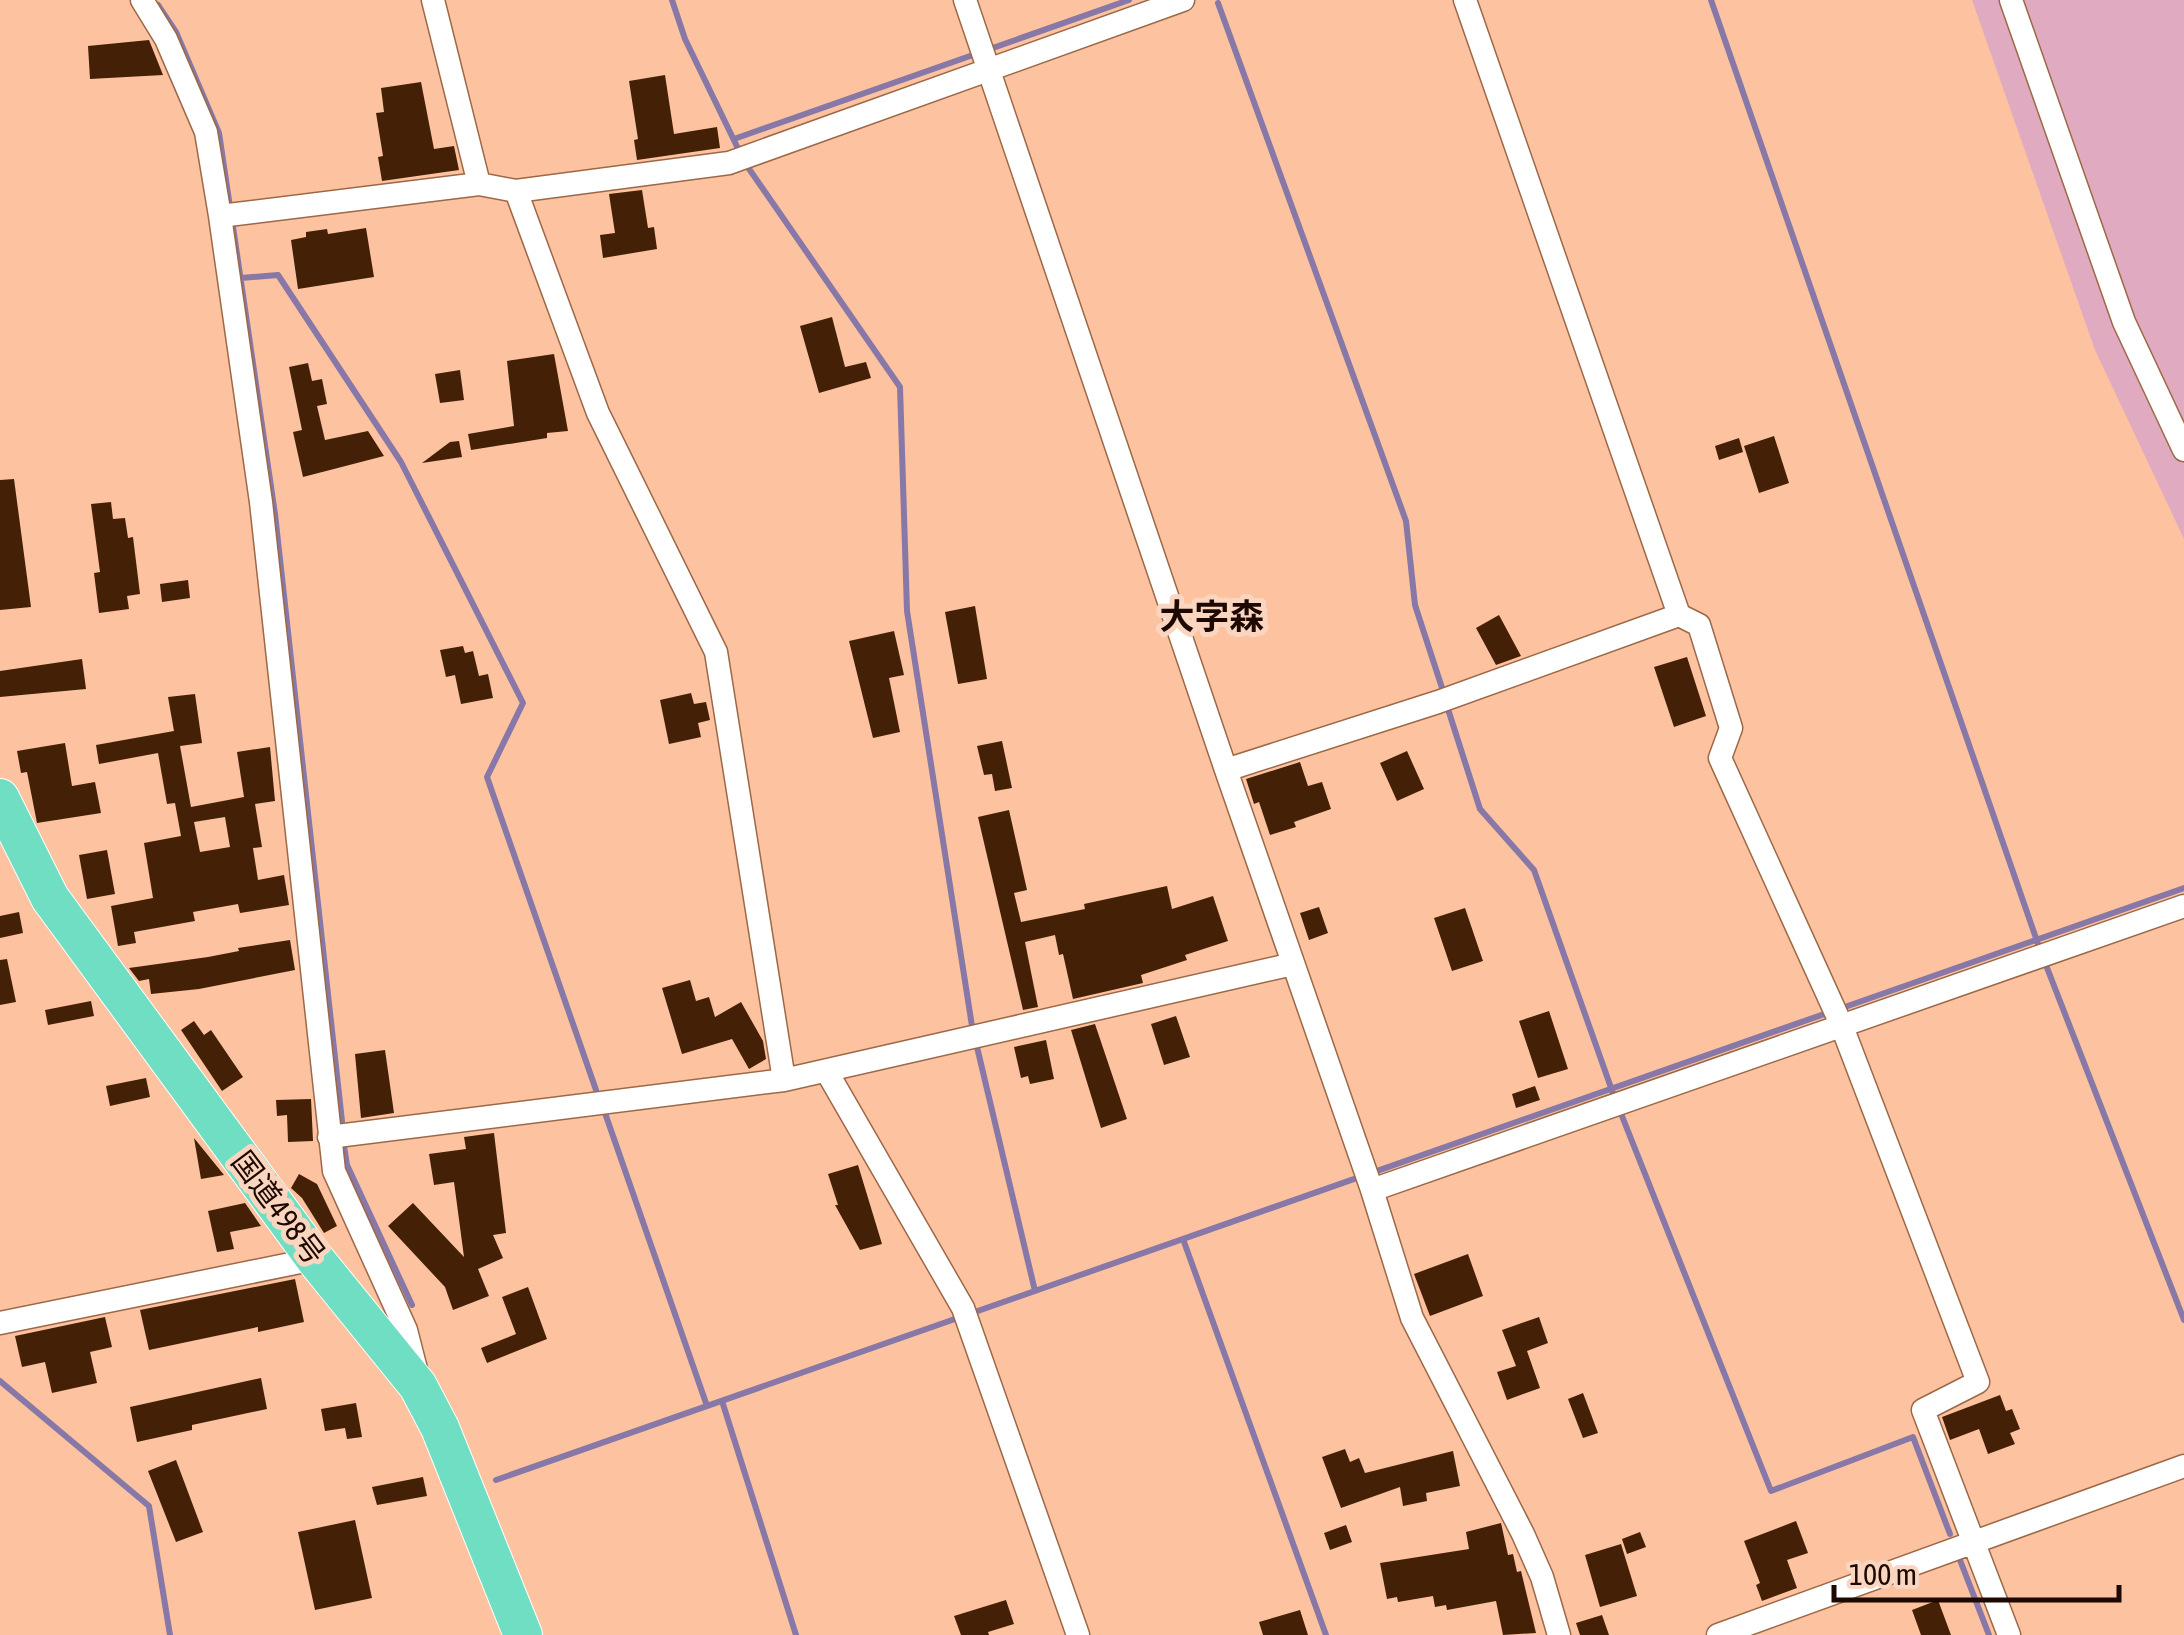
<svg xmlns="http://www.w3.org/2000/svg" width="2184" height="1635" viewBox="0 0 2184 1635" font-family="'Asap Condensed','Noto Sans JP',sans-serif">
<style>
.green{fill:#e0abc0}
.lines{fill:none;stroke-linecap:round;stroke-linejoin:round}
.stream{stroke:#8778a8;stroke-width:6}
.building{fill:#442006;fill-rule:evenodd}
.minor-casing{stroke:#9c6847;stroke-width:25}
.trunk-casing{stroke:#fff;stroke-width:40}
.minor{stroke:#fff;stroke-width:22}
.trunk{stroke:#70dec2;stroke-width:38}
.labels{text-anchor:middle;stroke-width:10;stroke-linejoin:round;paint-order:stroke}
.street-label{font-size:30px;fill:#1d0901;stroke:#fad6c1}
.quarter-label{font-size:35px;font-weight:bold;fill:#1d0901;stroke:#fad6c1}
</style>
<rect width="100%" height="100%" fill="#fdc3a0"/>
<path class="green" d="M 1972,0 L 2184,0 L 2184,539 L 2095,350 Z"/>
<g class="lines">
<path class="stream" d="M 672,0 L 685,39 L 745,163 L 900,387 L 907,611 L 972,1026 L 1035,1291
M 1711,0 L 2038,944
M 1218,3 L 1406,521 L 1415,605 L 1444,694
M 158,5 L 176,32 L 219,133 L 230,207
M 734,139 L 1129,0
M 232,220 L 275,514 L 342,1121
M 241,278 L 278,275 L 401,462 L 523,703 L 487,777 L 596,1090
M 1447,706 L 1480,809 L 1534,870 L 1615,1099
M 2044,960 L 2184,1320
M 1842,1008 L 2184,888
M 1620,1111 L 1771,1491 L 1913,1437 L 1950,1534
M 605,1113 L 707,1406
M 344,1146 L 347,1165 L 412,1305
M 1183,1239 L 1326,1635
M 0,1381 L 149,1506 L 170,1635
M 722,1401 L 796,1635
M 496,1480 L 1830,1012
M 1960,1560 L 1989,1635"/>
</g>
<path class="building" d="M 149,40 L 163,75 L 90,79 L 88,46 Z
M 665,75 L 674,134 L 717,127 L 720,148 L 637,160 L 634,140 L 638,139 L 629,81 Z
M 421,82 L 434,149 L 454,146 L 459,170 L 382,181 L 378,157 L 383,156 L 376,113 L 384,112 L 381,88 Z
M 642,190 L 648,228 L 654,227 L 657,249 L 603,258 L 600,235 L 615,233 L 609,194 Z
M 366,228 L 374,277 L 298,289 L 291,240 L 306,237 L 306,232 L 327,229 L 328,234 Z
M 832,317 L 845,367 L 866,362 L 871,378 L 819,393 L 800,326 Z
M 554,354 L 568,431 L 547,433 L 547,438 L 471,450 L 468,434 L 514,426 L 507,361 Z
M 308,363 L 312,381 L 322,379 L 327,404 L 317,406 L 325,440 L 368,431 L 384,456 L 303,477 L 293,432 L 302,430 L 289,367 Z
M 460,370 L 464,400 L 440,403 L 435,374 Z
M 1774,436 L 1789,483 L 1759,493 L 1744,446 Z
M 1739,438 L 1743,452 L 1719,460 L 1715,446 Z
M 459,441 L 462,457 L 422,463 L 450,442 Z
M 14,479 L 31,607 L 0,610 L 0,480 Z
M 111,502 L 113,519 L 125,518 L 128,538 L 133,537 L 140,594 L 127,596 L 129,609 L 99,613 L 94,573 L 100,572 L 91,504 Z
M 188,580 L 190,598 L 162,602 L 160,584 Z
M 975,606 L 987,679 L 958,684 L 945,612 Z
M 1499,615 L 1521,656 L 1496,665 L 1476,628 Z
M 894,631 L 904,675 L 889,678 L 900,732 L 873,738 L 849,641 Z
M 463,646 L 465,653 L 473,651 L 479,676 L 488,674 L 493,698 L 461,704 L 455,675 L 446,677 L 440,650 Z
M 1687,657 L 1706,716 L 1674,727 L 1654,667 Z
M 82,659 L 86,689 L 0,697 L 0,671 Z
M 691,693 L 694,704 L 706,702 L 710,720 L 698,723 L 701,737 L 669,744 L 660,700 Z
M 195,694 L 202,743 L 180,746 L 191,807 L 244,797 L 237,752 L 270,747 L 275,801 L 255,804 L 262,847 L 253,848 L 258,880 L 284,875 L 289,905 L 240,913 L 238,904 L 193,912 L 195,921 L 134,932 L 136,943 L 118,946 L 111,906 L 153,898 L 144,843 L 181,836 L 175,803 L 167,804 L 158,753 L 99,764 L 96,745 L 174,731 L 168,697 ZM 225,817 L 230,847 L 200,852 L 194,822 Z
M 1002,741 L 1012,788 L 995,791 L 992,774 L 984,775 L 977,746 Z
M 65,743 L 72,786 L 95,782 L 101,813 L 37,823 L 27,772 L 21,773 L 17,751 Z
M 1407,751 L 1424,789 L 1397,801 L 1380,763 Z
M 1300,762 L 1308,786 L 1322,782 L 1331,809 L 1294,822 L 1296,827 L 1270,835 L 1259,802 L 1254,804 L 1246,779 Z
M 1009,810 L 1027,890 L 1014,893 L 1021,922 L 1085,909 L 1084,904 L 1167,886 L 1172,909 L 1213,896 L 1228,941 L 1185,955 L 1187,960 L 1141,975 L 1143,983 L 1073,999 L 1063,954 L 1059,955 L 1055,935 L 1025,942 L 1038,1007 L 1023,1010 L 978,817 Z
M 107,850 L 115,894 L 87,899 L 79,855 Z
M 1319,907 L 1328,933 L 1309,940 L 1300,913 Z
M 1465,908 L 1483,961 L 1452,971 L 1434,918 Z
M 19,912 L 23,933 L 0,938 L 0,916 Z
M 290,940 L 295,970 L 199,989 L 151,994 L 149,979 L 139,981 L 129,968 L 208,957 L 239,951 L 238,948 Z
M 7,959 L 16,1002 L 0,1005 L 0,960 Z
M 690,980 L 696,1001 L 709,997 L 715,1017 L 741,1002 L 763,1041 L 766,1059 L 749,1069 L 732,1039 L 682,1054 L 662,988 Z
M 91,1001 L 94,1016 L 48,1025 L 45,1010 Z
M 1549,1011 L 1568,1069 L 1538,1078 L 1519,1021 Z
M 1176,1016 L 1190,1057 L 1164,1065 L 1151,1024 Z
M 194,1021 L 204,1035 L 211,1030 L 243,1077 L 222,1091 L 181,1030 Z
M 1095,1024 L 1127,1119 L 1101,1128 L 1071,1030 Z
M 1046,1040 L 1054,1079 L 1030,1084 L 1028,1076 L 1021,1078 L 1014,1047 Z
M 385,1050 L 394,1113 L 361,1118 L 355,1054 Z
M 146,1078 L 150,1097 L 110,1106 L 106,1086 Z
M 1535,1086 L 1540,1100 L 1516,1108 L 1512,1094 Z
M 311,1099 L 313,1141 L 288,1142 L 287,1115 L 277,1116 L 276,1100 Z
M 494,1133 L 506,1233 L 493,1235 L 503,1258 L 478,1269 L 489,1296 L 453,1310 L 445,1287 L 388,1226 L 413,1203 L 464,1257 L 454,1182 L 434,1185 L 429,1154 L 466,1149 L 464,1137 Z
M 194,1138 L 224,1175 L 201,1179 Z
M 858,1165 L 882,1244 L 860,1250 L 835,1205 L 838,1205 L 828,1174 Z
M 299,1174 L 317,1184 L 337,1226 L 324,1233 L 302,1198 L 291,1188 Z
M 245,1203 L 261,1226 L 230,1232 L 234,1249 L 217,1252 L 208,1211 Z
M 1468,1254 L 1483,1296 L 1430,1316 L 1414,1274 Z
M 295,1279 L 304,1322 L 258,1332 L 258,1327 L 149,1350 L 140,1310 Z
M 528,1287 L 547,1339 L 487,1363 L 481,1348 L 516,1334 L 502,1297 Z
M 105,1317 L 112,1347 L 90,1352 L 97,1383 L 52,1393 L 45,1362 L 22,1367 L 15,1336 Z
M 1539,1317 L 1548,1343 L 1527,1351 L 1540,1388 L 1507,1400 L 1497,1372 L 1516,1366 L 1502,1330 Z
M 261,1378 L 267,1409 L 192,1425 L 192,1430 L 137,1442 L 130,1407 Z
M 1583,1393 L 1598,1433 L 1583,1438 L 1568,1399 Z
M 2000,1395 L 2006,1411 L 2012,1409 L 2020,1429 L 2010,1433 L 2015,1444 L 1988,1454 L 1979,1429 L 1950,1440 L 1942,1417 Z
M 356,1403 L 362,1437 L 347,1439 L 345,1428 L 325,1431 L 321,1409 Z
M 1345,1449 L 1350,1462 L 1359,1458 L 1365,1473 L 1453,1451 L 1460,1486 L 1426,1493 L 1427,1501 L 1403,1506 L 1400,1487 L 1341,1508 L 1322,1457 Z
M 176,1460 L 203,1532 L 176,1542 L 148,1471 Z
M 423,1477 L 427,1496 L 377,1505 L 372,1487 Z
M 355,1520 L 372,1598 L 315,1610 L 298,1532 Z
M 1796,1521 L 1808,1553 L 1787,1560 L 1797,1588 L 1762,1601 L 1756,1585 L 1760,1583 L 1744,1541 Z
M 1501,1523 L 1508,1555 L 1513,1554 L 1517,1572 L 1521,1571 L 1536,1633 L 1503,1635 L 1496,1601 L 1447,1610 L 1446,1605 L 1435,1607 L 1433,1596 L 1398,1602 L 1397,1597 L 1387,1599 L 1380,1563 L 1469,1549 L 1466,1532 Z
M 1346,1525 L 1352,1542 L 1330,1550 L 1324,1533 Z
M 1640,1532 L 1646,1547 L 1627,1554 L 1622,1539 Z
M 1621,1544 L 1637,1596 L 1600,1607 L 1585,1555 Z
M 1006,1600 L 1014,1624 L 988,1632 L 989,1635 L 961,1635 L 954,1616 Z
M 1938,1600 L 1951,1635 L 1921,1635 L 1912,1610 Z
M 1300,1610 L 1308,1635 L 1263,1635 L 1259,1622 Z
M 1602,1615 L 1609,1635 L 1580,1635 L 1576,1623 Z"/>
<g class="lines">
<g class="minor-casing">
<path id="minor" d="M 142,0 L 166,39 L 206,132 L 220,216 L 261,502 L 334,1171 L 406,1330 L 418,1377
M 433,0 L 479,184
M 965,0 L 1226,770 L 1372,1190 L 1412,1318 L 1523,1534 L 1542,1577 L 1559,1635
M 1465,0 L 1679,615
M 2011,0 L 2124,322 L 2184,450
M 516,191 L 598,413 L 716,652 L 784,1080
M 220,216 L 479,184 L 516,191 L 729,163 L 1183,0
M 1226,770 L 1438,702 L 1679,615 L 1699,625 L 1731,728 L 1720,758 L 1841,1024 L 1978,1382 L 1923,1410 L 2009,1635
M 827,1072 L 963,1308 L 1078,1635
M 329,1137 L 784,1080 L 1293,964
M 1372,1190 L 2184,906
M 0,1323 L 315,1259
M 1718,1635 L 2184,1466"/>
</g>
<g class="trunk-casing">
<path id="trunk" d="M 0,798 L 50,898 L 315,1259 L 418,1386 L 440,1428 L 523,1635"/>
</g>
<use href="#minor" class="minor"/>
<use href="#trunk" class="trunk"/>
</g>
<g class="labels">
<g class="street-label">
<text transform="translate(278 1208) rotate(53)" y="10">国道498号</text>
</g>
<g class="quarter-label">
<text x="1212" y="629">大字森</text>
</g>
</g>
<path d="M1834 1585v15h285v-15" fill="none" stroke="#1d0901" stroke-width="5"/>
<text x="1849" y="1585" font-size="30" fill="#1d0901" stroke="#fad6c1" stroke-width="8" paint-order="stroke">100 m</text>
</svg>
